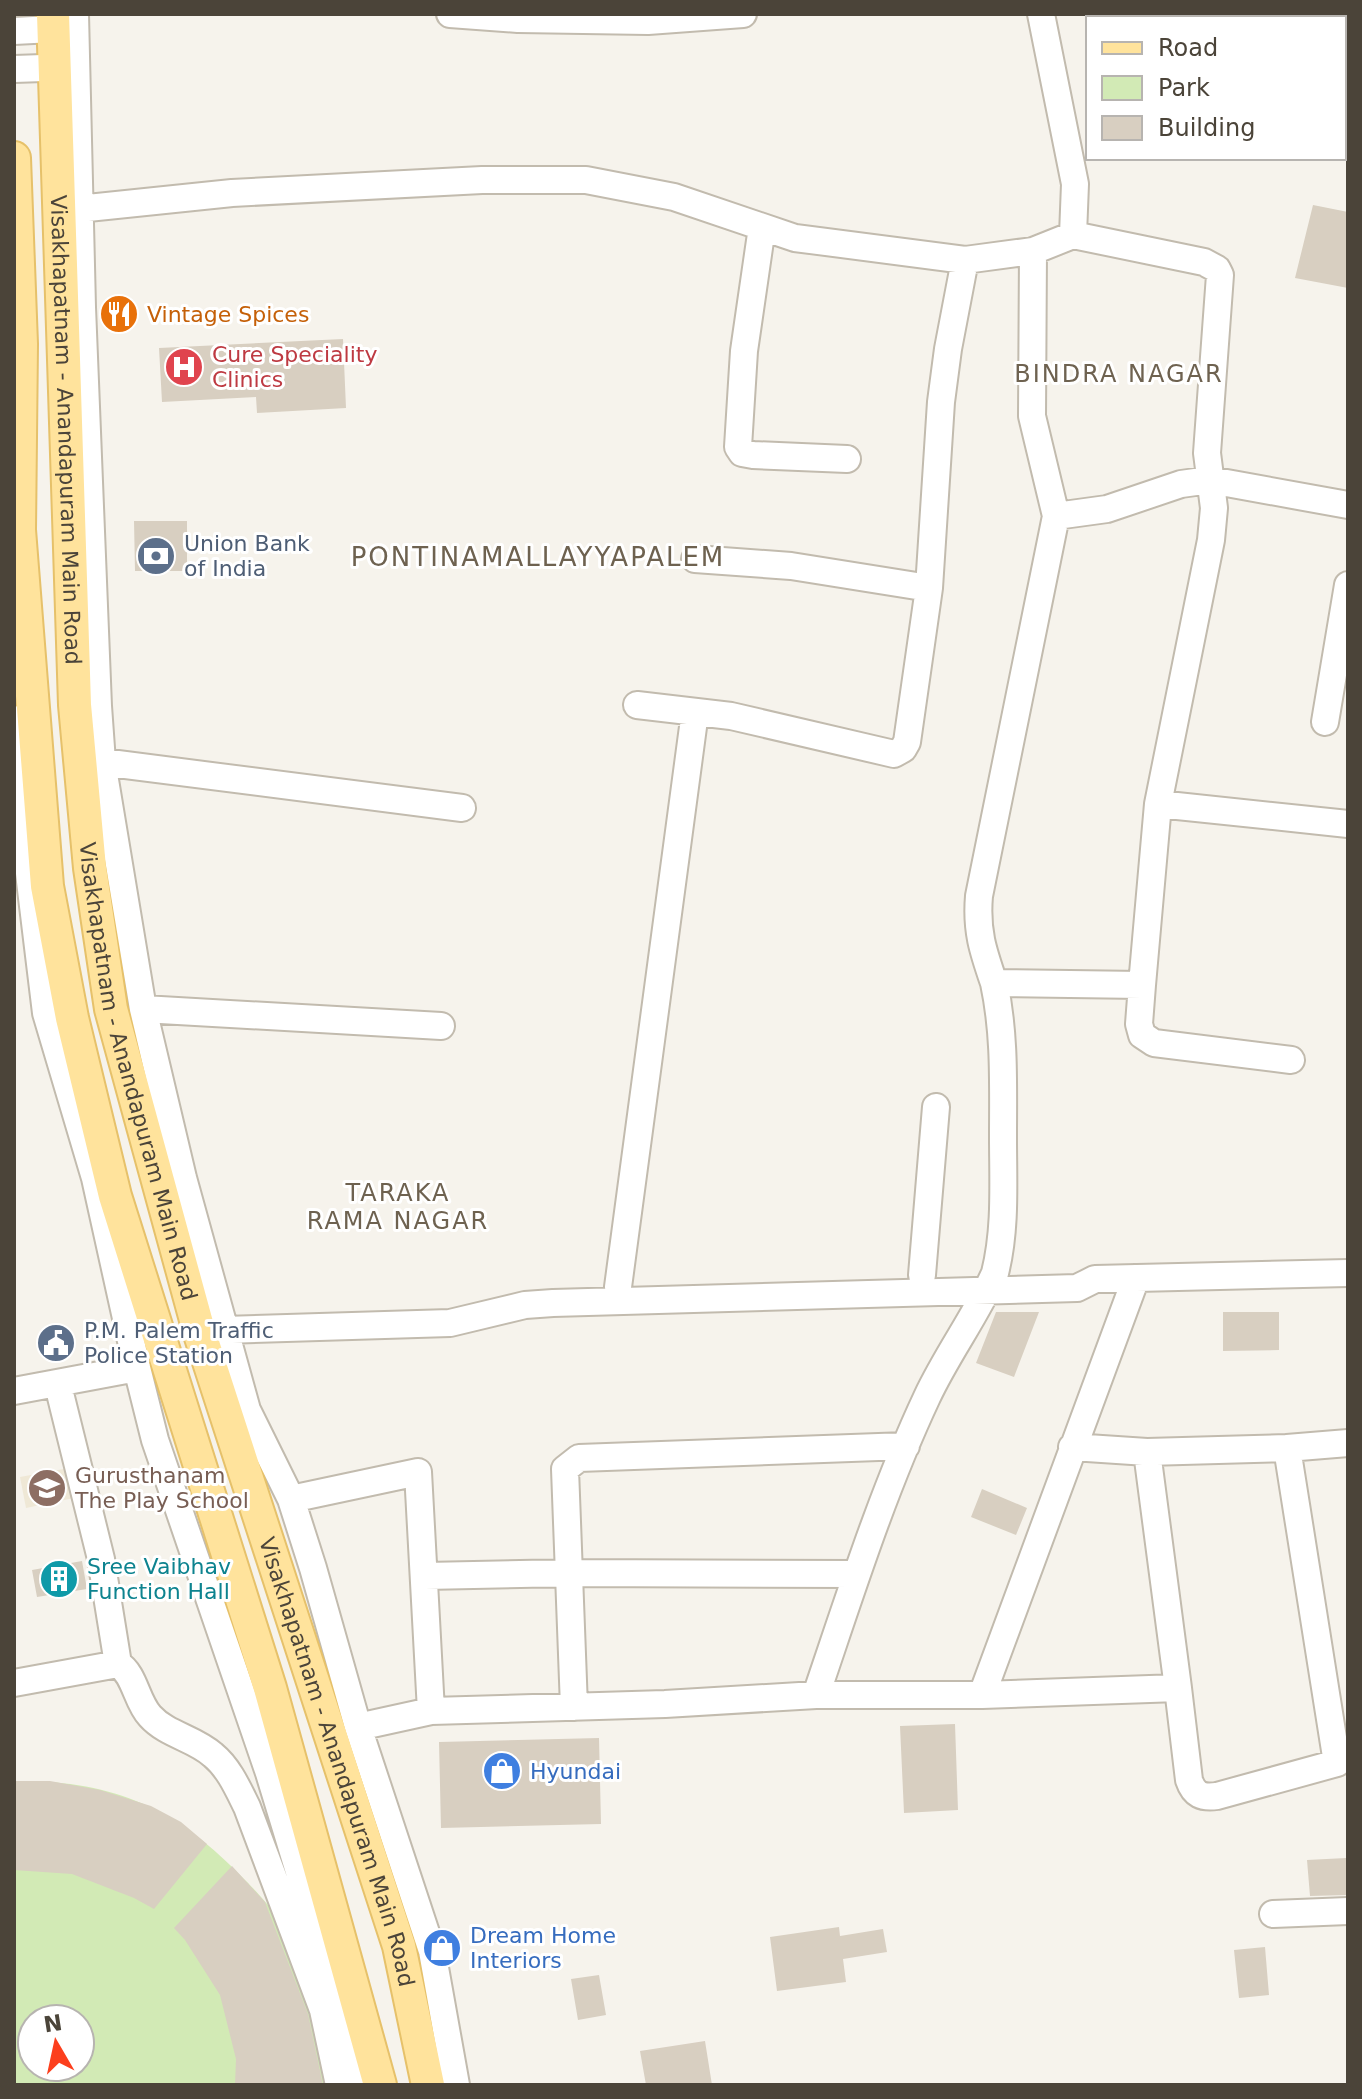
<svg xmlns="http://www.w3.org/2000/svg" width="1362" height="2099" viewBox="0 0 1362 2099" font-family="'DejaVu Sans',sans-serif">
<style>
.education{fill:#efe8d6}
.green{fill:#d2eab5;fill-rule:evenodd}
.building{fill:#d8cfc1}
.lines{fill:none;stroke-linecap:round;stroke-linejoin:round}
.minor-casing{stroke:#c2bbae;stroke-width:30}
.major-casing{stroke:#e6c16a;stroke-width:36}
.minor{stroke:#fff;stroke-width:26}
.major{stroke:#ffe39c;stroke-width:32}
.labels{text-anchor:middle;stroke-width:6;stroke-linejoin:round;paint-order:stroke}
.food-label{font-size:22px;fill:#c56008;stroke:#fff;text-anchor:start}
.health-label{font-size:22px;fill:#be3a42;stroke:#fff;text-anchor:start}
.street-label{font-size:22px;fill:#4b4439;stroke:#fff}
.service-label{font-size:22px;fill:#4e5e75;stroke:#fff;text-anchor:start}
.education-label{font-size:22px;fill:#785e54;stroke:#fff;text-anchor:start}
.culture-label{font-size:22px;fill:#0d838f;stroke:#fff;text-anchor:start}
.shop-label{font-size:22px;fill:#366cbe;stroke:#fff;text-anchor:start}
.neighbourhood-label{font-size:24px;letter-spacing:2px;fill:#6e6250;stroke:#fff}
.quarter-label{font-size:26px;letter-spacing:2px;fill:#6e6250;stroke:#fff}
</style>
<rect width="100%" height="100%" fill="#f6f3ec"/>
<path class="education" d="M 69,1468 L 74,1498 L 26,1508 L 20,1477 Z"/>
<path class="green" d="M 14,1781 C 114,1780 177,1808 246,1881 C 262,1897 289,1928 298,1948 C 303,1960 304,1977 307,1990 C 314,2021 320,2053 327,2085 L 14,2085 ZM 32,2019 L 80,2019 L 80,2067 L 32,2067 Z"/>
<path class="building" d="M 1313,205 L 1348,212 L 1348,288 L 1295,278 Z
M 343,339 L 346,408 L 257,413 L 256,397 L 162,402 L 159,348 Z
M 134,521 L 187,521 L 187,571 L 135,571 Z
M 996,1312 L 1039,1312 L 1014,1377 L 976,1363 Z
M 1223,1312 L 1279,1312 L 1279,1350 L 1223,1351 Z
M 982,1489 L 1027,1508 L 1016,1535 L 971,1517 Z
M 82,1561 L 87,1589 L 37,1597 L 32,1570 Z
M 955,1724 L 958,1810 L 904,1813 L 900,1726 Z
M 599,1738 L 601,1824 L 441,1828 L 439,1742 Z
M 14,1781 L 50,1781 L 100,1790 L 151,1806 L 181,1822 L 207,1844 L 154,1909 L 134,1898 L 72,1874 L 14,1870 Z
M 1346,1858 L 1348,1895 L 1310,1896 L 1307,1860 Z
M 232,1866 L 265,1902 L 308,2014 L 323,2085 L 235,2085 L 236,2059 L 220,1995 L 185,1940 L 174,1928 Z
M 839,1927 L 840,1936 L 883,1929 L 887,1952 L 843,1959 L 846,1982 L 777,1991 L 770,1937 Z
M 1265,1947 L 1269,1995 L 1239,1998 L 1234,1950 Z
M 599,1975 L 606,2015 L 578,2020 L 571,1979 Z
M 705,2041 L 712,2085 L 646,2085 L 640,2051 Z"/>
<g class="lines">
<g class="minor-casing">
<path id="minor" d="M 75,14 L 82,307 L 98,706 L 102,762 L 143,1009 L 183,1178 L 247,1410 L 291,1499 L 313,1568 L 358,1727 L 432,1951 L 456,2085
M 450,14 L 518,19 L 648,21 L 743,14
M 14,31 L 72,28
M 1344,68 L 1348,68
M 14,69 L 72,67
M 78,209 L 232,193 L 482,180 L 586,180 L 674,197 L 795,238 L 965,260 L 1033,251 L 1073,235 L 1075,184 L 1041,14
M 762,227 L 744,351 L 738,447 L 742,453 L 753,455 L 847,459
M 1033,251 L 1032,416 L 1056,516 L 979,896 C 976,931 983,951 994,983 L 1142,985 L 1158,804 L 1211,540 L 1214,508 L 1207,453 L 1220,275 L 1217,269 L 1204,262 L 1073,235
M 1056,516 L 1107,509 L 1181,484 L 1210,480 L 1348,505
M 695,559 L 791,566 L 929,588
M 637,705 L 731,716 L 894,754 L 903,749 L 907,742 L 929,588 L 941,402 L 948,349 L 965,260
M 14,719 L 20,799 L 46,1013 L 95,1178 L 137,1368 L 155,1440 L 269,1773 L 364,2085
M 1325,722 L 1348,585
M 102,762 L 462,808
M 1158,804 L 1348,824
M 1142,985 L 1139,1024 L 1142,1035 L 1154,1043 L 1291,1060
M 143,1009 L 441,1026
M 922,1275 L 936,1107
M 618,1287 L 695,712
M 224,1330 L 450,1323 L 525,1305 L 553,1303 L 1077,1288 L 1095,1279 L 1348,1273
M 58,1385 L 101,1559 L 118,1664
M 14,1391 L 137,1368
M 1287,1448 L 1348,1443
M 1147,1452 L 1287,1448 L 1337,1763 L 1217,1796 C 1202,1798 1194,1795 1189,1780 L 1178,1688
M 291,1499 L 418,1472 L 431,1711 L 358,1727
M 425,1576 L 569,1573 L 857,1574
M 14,1683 L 118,1664 C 135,1674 136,1701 150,1716 C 167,1735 194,1738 213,1755 C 229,1768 238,1789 247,1807 L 323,2010 L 339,2085
M 816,1695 L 982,1695 L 1136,1278
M 982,1695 L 1178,1688 L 1147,1452 L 1072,1447
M 574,1707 L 565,1469 L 579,1458 L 906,1446
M 431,1711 L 665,1704 L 816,1695 C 850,1595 882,1493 927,1397 C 947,1354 976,1316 995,1273 C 1006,1229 1003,1183 1003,1137 C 1003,1085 1005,1034 994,983
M 1273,1914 L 1348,1911"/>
</g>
<g class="major-casing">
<g id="major">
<path id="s1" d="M 53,14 L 75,705 L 90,868 L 111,1009 L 199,1331 L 399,1946 L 428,2085"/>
<path d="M 14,158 L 21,344 L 19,530 L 47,886 L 72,1018 L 115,1196 L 270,1688 L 380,2085"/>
</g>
</g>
<use href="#minor" class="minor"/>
<use href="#major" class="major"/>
</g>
<defs>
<g id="restaurant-disc" transform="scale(2)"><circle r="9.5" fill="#e8710a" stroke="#fff"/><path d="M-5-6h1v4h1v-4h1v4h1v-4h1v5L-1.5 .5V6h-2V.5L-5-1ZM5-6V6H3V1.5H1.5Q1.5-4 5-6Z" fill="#fff"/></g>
<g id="hospital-disc" transform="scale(2)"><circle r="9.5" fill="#e0444e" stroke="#fff"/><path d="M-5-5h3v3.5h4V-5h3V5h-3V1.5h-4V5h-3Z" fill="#fff"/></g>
<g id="bank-disc" transform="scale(2)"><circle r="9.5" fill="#5c6f8a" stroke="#fff"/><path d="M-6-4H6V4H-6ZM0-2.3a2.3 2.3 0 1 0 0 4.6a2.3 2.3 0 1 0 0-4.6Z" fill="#fff"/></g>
<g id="civic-disc" transform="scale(2)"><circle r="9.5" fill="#5c6f8a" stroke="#fff"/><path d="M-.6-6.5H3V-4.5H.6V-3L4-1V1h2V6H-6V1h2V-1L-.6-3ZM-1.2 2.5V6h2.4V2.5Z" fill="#fff"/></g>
<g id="school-disc" transform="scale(2)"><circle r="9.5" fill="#8d6e63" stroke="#fff"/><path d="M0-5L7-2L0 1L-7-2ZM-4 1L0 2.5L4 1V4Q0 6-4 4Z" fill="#fff"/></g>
<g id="building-disc" transform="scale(2)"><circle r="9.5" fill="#0f9aa8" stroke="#fff"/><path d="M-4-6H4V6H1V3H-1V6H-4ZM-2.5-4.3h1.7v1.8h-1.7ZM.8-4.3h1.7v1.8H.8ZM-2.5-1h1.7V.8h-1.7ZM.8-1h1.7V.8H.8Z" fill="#fff"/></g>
<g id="shop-disc" transform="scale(2)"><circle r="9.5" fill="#3f7fe0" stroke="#fff"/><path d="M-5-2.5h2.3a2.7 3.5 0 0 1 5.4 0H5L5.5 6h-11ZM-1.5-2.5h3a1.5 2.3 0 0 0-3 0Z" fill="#fff"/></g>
</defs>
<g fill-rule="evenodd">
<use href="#restaurant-disc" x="119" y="314"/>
<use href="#hospital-disc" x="184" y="367"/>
<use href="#bank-disc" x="156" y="556"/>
<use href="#civic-disc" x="56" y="1343"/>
<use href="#school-disc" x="47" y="1488"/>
<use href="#building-disc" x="59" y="1579"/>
<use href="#shop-disc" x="502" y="1771"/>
<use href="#shop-disc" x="442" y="1948"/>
</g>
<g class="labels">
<g class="food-label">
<text x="147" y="322">Vintage Spices</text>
</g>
<g class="health-label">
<text x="212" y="362">Cure Speciality<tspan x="212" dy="25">Clinics</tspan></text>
</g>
<g class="street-label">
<text dy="8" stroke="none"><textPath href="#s1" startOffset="416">Visakhapatnam - Anandapuram Main Road</textPath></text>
<text dy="8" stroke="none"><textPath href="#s1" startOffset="1064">Visakhapatnam - Anandapuram Main Road</textPath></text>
<text dy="8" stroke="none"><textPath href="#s1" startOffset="1784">Visakhapatnam - Anandapuram Main Road</textPath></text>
</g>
<g class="service-label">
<text x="184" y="551">Union Bank<tspan x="184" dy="25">of India</tspan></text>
<text x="84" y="1338">P.M. Palem Traffic<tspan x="84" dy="25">Police Station</tspan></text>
</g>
<g class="education-label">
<text x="75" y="1483">Gurusthanam<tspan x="75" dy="25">The Play School</tspan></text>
</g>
<g class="culture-label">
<text x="87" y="1574">Sree Vaibhav<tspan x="87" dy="25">Function Hall</tspan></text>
</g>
<g class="shop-label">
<text x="530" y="1779">Hyundai</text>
<text x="470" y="1943">Dream Home<tspan x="470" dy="25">Interiors</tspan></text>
</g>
<g class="neighbourhood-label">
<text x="1119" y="382">BINDRA NAGAR</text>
<text x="398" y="1201">TARAKA<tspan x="398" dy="28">RAMA NAGAR</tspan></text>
</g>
<g class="quarter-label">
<text x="538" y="566">PONTINAMALLAYYAPALEM</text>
</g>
</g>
<rect width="1362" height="2099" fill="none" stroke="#4b4439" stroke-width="32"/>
<rect x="1086" y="16" width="260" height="144" fill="#ffffff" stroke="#b7b4b0" stroke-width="2"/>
<rect x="1102" y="42" width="40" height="12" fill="#ffe39c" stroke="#b7b4b0" stroke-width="2"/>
<text x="1158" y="56" font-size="24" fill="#4b4439">Road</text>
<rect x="1102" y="76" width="40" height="24" fill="#d2eab5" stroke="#b7b4b0" stroke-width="2"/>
<text x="1158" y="96" font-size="24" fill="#4b4439">Park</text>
<rect x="1102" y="116" width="40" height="24" fill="#d8cfc1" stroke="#b7b4b0" stroke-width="2"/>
<text x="1158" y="136" font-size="24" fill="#4b4439">Building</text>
<g transform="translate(56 2043) rotate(351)"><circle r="38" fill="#ffffff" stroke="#b7b4b0" stroke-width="2"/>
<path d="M0-6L14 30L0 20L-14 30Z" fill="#fc3f1d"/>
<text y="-12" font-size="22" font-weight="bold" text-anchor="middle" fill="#4b4439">N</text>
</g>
</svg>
